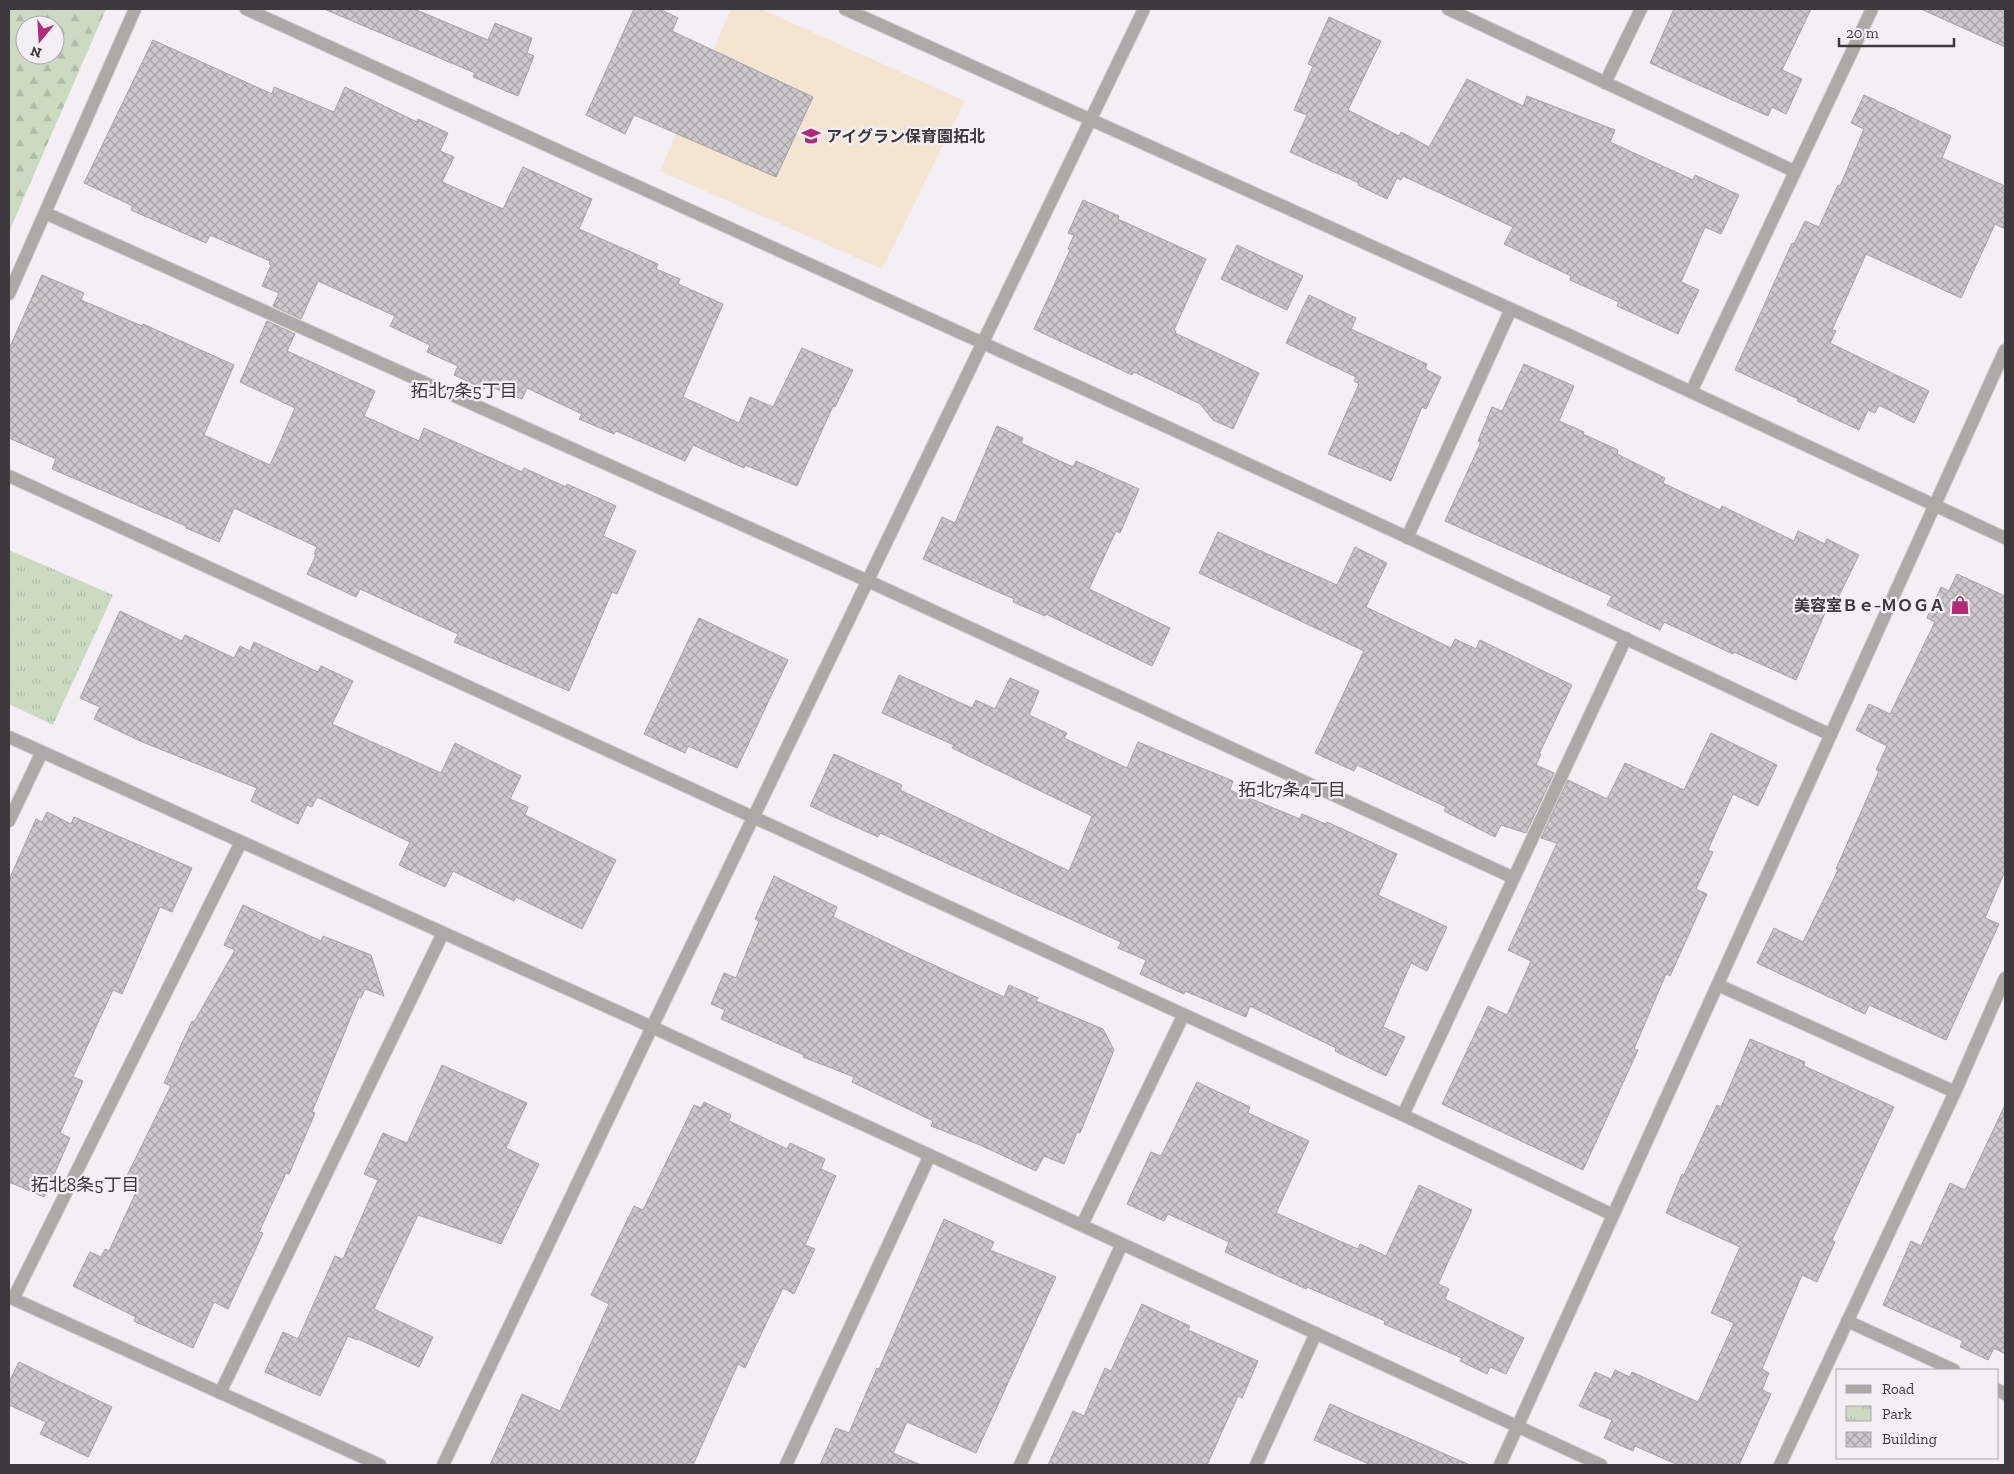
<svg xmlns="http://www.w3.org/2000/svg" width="2014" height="1474" viewBox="0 0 2014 1474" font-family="'Zilla Slab','Noto Sans JP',serif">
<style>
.education{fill:#f4e5d2}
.forest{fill:url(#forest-firs);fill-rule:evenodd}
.park{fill:url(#park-tufts)}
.building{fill:url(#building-cross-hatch);stroke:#a7a1a4}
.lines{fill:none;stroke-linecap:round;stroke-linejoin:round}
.minor-casing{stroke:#cfcbd0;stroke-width:14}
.minor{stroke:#abaaa7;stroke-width:12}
.labels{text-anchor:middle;stroke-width:4.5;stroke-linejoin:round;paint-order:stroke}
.poi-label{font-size:16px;font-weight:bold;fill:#3c3a3d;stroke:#f4eff5;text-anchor:start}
.neighbourhood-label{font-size:18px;fill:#3c3a3d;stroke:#f4eff5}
</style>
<defs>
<pattern id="forest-firs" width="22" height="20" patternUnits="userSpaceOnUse" patternTransform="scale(1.25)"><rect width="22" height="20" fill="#cbdac1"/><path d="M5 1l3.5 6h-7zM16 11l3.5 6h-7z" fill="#afbca7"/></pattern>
<pattern id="park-tufts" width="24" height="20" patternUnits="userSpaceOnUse" patternTransform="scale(1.25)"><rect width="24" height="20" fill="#cbdac1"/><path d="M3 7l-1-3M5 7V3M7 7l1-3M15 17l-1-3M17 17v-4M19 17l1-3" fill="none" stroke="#afbca7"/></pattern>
<pattern id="building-cross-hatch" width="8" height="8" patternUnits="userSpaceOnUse" patternTransform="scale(1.25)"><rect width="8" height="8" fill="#cec7cb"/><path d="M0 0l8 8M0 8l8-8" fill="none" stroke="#a8a3a6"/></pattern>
</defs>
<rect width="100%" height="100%" fill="#f4eff5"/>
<path class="education" d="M 731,9 L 761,9 L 965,101 L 882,269 L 660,171 Z"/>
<path class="forest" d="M 9,9 L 106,9 L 9,232 ZM 25,25 L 55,25 L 55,55 L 25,55 Z"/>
<path class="park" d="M 9,550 L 113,595 L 53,725 L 9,704 Z"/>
<path class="building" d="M 324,9 L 414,9 L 488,40 L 495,23 L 532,38 L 527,53 L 534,56 L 518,96 L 473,77 L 475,73 Z
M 634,9 L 660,9 L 678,18 L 672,31 L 813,97 L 776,177 L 634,115 L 625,134 L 586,115 Z
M 1674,9 L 1811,9 L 1782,70 L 1802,79 L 1786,114 L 1772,107 L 1768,116 L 1650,63 Z
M 1921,9 L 2005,9 L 2005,47 Z
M 1329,17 L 1381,41 L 1348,110 L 1399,136 L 1401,132 L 1429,147 L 1467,79 L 1523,106 L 1527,96 L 1615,130 L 1610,142 L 1693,180 L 1695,175 L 1739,195 L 1721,234 L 1705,227 L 1681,282 L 1699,290 L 1678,334 L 1617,306 L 1619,302 L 1570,280 L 1571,276 L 1504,244 L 1513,227 L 1403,176 L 1401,180 L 1397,178 L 1387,199 L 1358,185 L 1359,183 L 1290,152 L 1307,115 L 1294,110 L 1313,66 L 1308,64 Z
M 153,40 L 272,94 L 274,87 L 334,112 L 345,87 L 417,122 L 418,119 L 448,133 L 440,151 L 454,157 L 442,182 L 503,209 L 523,167 L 592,199 L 579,229 L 658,264 L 656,269 L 680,279 L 678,284 L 723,304 L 683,397 L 739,423 L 750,397 L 773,407 L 802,348 L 853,370 L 835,407 L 833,406 L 797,486 L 745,465 L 744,468 L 693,445 L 685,461 L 616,431 L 614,434 L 579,419 L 582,414 L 527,388 L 522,399 L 486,385 L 484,389 L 454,375 L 458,366 L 427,352 L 430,345 L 390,326 L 395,316 L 318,281 L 301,319 L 273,306 L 279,293 L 262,286 L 271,265 L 269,264 L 270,261 L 210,235 L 206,243 L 131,210 L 133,206 L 84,183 Z
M 1864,95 L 1951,136 L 1942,158 L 2005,186 L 2005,229 L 1995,224 L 1961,298 L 1866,254 L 1832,330 L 1836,331 L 1830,343 L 1929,391 L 1914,423 L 1879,405 L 1875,413 L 1868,410 L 1859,430 L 1797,401 L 1798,399 L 1735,370 L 1792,243 L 1794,244 L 1805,221 L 1819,227 L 1838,185 L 1840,186 L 1864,129 L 1851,123 Z
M 1083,200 L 1119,216 L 1118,219 L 1206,259 L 1174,330 L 1176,331 L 1175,333 L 1259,373 L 1233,429 L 1213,420 L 1200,404 L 1134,372 L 1132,375 L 1034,329 L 1070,250 L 1068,249 L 1074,235 L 1068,233 Z
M 1237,245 L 1303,276 L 1287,310 L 1221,279 Z
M 42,275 L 84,293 L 81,300 L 142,326 L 143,324 L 234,365 L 204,435 L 270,465 L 295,408 L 240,382 L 267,321 L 295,334 L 287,351 L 375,391 L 364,416 L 419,441 L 424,428 L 522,472 L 524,468 L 566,487 L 567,484 L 616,506 L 603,536 L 636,551 L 617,594 L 612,592 L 569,691 L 454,642 L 458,634 L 360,589 L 356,597 L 307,574 L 316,555 L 314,554 L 317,547 L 234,508 L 219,542 L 186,528 L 186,526 L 52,469 L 56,459 L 9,438 L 9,349 Z
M 1309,295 L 1356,318 L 1351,329 L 1427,364 L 1425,369 L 1441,377 L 1426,409 L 1422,407 L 1391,481 L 1328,454 L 1359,384 L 1354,381 L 1356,377 L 1286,343 Z
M 1524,364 L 1574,386 L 1559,421 L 1584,432 L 1583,434 L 1618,450 L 1617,454 L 1665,478 L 1663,483 L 1720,510 L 1722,506 L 1794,541 L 1798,531 L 1825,544 L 1827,539 L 1859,555 L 1833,608 L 1828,606 L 1796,680 L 1734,652 L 1733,654 L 1664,622 L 1660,630 L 1607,605 L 1612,596 L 1445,521 L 1481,442 L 1478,441 L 1492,407 L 1502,411 Z
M 997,426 L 1023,438 L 1021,443 L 1073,467 L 1076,461 L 1139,489 L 1120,533 L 1116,531 L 1089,589 L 1170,628 L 1152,666 L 1046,614 L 1045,616 L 1013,602 L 1014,599 L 923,559 L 942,517 L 955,523 Z
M 1218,532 L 1337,585 L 1355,547 L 1387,563 L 1366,607 L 1451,648 L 1455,639 L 1476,649 L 1480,640 L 1572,685 L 1539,754 L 1541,754 L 1536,765 L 1554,773 L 1526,833 L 1501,825 L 1495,837 L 1444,811 L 1446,807 L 1357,765 L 1354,771 L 1315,753 L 1364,651 L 1199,573 Z
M 1957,574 L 2005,596 L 2005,871 L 1985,918 L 1999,924 L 1946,1040 L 1869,1005 L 1865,1014 L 1757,963 L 1774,928 L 1803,942 L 1838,870 L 1836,869 L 1879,771 L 1876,770 L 1887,746 L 1856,730 L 1869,704 L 1890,714 L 1935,622 L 1927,618 L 1941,587 L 1949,591 Z
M 120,611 L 182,641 L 185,635 L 234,658 L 240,646 L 250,651 L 254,642 L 318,672 L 321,666 L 353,681 L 332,724 L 441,773 L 455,743 L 521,776 L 510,799 L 528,807 L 525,815 L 616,860 L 582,929 L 516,897 L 514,901 L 453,871 L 445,887 L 399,865 L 410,842 L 317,797 L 312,807 L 307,805 L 298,824 L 251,801 L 257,788 L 140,741 L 94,719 L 100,707 L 80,698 Z
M 699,618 L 788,660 L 737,768 L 688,746 L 685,753 L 644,734 Z
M 899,675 L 972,708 L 976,700 L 995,709 L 1010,678 L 1039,691 L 1029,715 L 1067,733 L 1064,738 L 1127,768 L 1138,742 L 1233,781 L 1230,790 L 1300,819 L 1302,814 L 1326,824 L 1327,822 L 1397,854 L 1378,895 L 1447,927 L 1427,971 L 1411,963 L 1383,1027 L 1405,1037 L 1386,1076 L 1335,1051 L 1336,1048 L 1250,1006 L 1246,1017 L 1185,991 L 1184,994 L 1140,974 L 1146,960 L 1118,948 L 1121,942 L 880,833 L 878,837 L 810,806 L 834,754 L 902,785 L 900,790 L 1069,871 L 1092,816 L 952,748 L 954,745 L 882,713 Z
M 1711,733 L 1777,765 L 1758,806 L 1733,794 L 1708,850 L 1713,852 L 1696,889 L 1707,894 L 1670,976 L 1666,974 L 1634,1049 L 1638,1050 L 1583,1170 L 1442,1104 L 1488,1006 L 1507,1015 L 1531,961 L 1508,950 L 1557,843 L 1541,838 L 1568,780 L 1607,799 L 1625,763 L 1684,790 Z
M 47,812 L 71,824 L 74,817 L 192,868 L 172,912 L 160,907 L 122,994 L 113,990 L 73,1077 L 83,1081 L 60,1133 L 70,1138 L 44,1197 L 9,1182 L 9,880 L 36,819 L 42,822 Z
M 774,876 L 837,907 L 833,917 L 914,956 L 1004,997 L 1009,985 L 1038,998 L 1036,1001 L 1103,1029 L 1114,1050 L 1080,1133 L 1077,1132 L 1064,1164 L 1044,1156 L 1036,1171 L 980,1145 L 931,1126 L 933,1121 L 852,1082 L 854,1077 L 803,1057 L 804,1055 L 721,1019 L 725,1010 L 711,1004 L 724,973 L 736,978 L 759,921 L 755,919 Z
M 243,905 L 321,941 L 323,936 L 371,955 L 384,996 L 365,989 L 361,998 L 359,997 L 312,1112 L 315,1113 L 289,1174 L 286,1173 L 259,1232 L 263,1233 L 228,1309 L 214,1302 L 193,1348 L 134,1321 L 136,1317 L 73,1286 L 90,1252 L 101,1257 L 105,1249 L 109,1251 L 138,1188 L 124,1182 L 171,1086 L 164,1083 L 192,1021 L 194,1022 L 235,950 L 224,945 Z
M 1750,1039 L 1805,1062 L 1804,1066 L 1894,1107 L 1832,1240 L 1835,1242 L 1817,1282 L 1802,1275 L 1762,1369 L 1769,1373 L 1762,1390 L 1771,1394 L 1739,1465 L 1678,1465 L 1635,1446 L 1633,1451 L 1604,1438 L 1612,1420 L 1579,1406 L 1595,1372 L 1611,1379 L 1615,1370 L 1630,1377 L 1632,1372 L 1698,1402 L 1734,1323 L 1711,1313 L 1740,1247 L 1666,1213 L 1682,1174 L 1684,1175 L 1717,1105 L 1721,1107 Z
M 442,1065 L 527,1103 L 506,1148 L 539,1164 L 501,1244 L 418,1215 L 374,1309 L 433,1337 L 419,1367 L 358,1339 L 357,1340 L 348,1336 L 320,1396 L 265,1372 L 283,1332 L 298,1339 L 335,1256 L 343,1259 L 378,1180 L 364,1174 L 383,1133 L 407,1143 Z
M 1197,1082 L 1250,1107 L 1248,1113 L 1309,1141 L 1276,1213 L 1358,1249 L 1360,1244 L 1386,1256 L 1419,1185 L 1472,1210 L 1438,1284 L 1449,1289 L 1445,1299 L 1524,1338 L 1506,1374 L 1490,1367 L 1487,1374 L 1460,1361 L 1462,1358 L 1384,1324 L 1385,1321 L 1307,1287 L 1306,1289 L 1225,1252 L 1229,1242 L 1168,1214 L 1164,1221 L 1127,1204 L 1151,1152 L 1161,1156 Z
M 704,1102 L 731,1115 L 729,1121 L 787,1149 L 790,1143 L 825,1159 L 821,1169 L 836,1176 L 805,1245 L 815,1249 L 794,1294 L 783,1288 L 745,1368 L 738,1364 L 693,1465 L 490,1465 L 522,1394 L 560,1411 L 609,1304 L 591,1295 L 634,1206 L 643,1210 L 694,1105 L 701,1108 Z
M 2005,1105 L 2005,1354 L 1994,1348 L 1988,1360 L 1960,1347 L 1963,1341 L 1883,1305 L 1911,1241 L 1921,1246 L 1950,1183 L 1965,1190 Z
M 944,1219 L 994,1242 L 990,1250 L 1056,1277 L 976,1453 L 907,1422 L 893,1453 L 921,1465 L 820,1465 L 836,1428 L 849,1433 L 877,1368 L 879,1369 Z
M 1142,1304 L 1190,1326 L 1188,1330 L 1258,1361 L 1242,1398 L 1238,1396 L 1207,1465 L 1048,1465 L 1073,1411 L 1084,1416 L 1105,1368 L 1111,1371 Z
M 19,1362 L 112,1407 L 88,1457 L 40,1434 L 46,1422 L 9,1405 L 9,1382 Z
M 1330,1404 L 1470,1465 L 1371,1465 L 1314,1440 Z"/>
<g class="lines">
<g class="minor-casing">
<path id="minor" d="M 246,9 C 775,249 1306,487 1831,735
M 845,9 L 1571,336 L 2005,538
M 1448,9 L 1794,171
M 1605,83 L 1641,9
M 45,213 L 868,581 L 1514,878
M 9,294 L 135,9
M 1691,392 L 1872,9
M 9,476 L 1403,1115 L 1613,1215
M 1407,538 L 1511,309
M 9,737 L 652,1027 L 1601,1465
M 9,821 L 42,752
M 1718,985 L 1955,1092
M 1403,1115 L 1626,638
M 1082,1225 L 1183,1016
M 9,1297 L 380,1465
M 13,1299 L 241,842
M 1847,1321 L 1954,1370
M 1998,1390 L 2005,1394
M 220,1393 L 443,933
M 443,1465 L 652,1027 L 1144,9
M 786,1465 L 930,1155
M 1020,1465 L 1122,1244
M 1256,1465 L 1316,1333
M 1500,1465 L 2005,350
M 1780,1465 L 1955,1092 L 2005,978"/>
</g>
<use href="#minor" class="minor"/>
</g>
<defs>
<g id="school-bare" transform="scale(1.5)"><path d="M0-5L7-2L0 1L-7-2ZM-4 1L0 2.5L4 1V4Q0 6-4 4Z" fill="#ae2c77" stroke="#f4eff5" stroke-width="2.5" paint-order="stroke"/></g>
<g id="shop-bare" transform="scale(1.5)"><path d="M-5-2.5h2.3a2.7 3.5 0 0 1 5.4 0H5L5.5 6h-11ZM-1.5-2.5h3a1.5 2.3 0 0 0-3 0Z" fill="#ae2c77" stroke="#f4eff5" stroke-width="2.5" paint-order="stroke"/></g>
</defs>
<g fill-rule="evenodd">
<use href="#school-bare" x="811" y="136"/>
<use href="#shop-bare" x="1960" y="605"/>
</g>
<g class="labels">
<g class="poi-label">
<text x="826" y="142">アイグラン保育園拓北</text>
<text x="1945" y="611" text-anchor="end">美容室Ｂｅ−ＭＯＧＡ</text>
</g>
<g class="neighbourhood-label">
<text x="464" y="397">拓北7条5丁目</text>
<text x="1292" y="796">拓北7条4丁目</text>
<text x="85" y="1191">拓北8条5丁目</text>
</g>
</g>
<rect width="2014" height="1474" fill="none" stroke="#3c3a3d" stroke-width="20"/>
<rect x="1836" y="1369" width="162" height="90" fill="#f4eff5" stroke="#aaa7ab"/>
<rect x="1846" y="1385" width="25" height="8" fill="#abaaa7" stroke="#aaa7ab"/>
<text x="1882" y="1394" font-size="15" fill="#3c3a3d">Road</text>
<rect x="1846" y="1406" width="25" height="15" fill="url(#park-tufts)" stroke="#aaa7ab"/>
<text x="1882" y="1419" font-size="15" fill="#3c3a3d">Park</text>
<rect x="1846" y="1432" width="25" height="15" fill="url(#building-cross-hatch)" stroke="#aaa7ab"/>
<text x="1882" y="1444" font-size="15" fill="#3c3a3d">Building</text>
<g transform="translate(40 40) rotate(198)"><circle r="24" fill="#f4eff5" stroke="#aaa7ab"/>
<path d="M0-4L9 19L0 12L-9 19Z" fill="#ae2c77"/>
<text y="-8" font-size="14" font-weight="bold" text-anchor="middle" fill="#3c3a3d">N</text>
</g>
<path d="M1839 38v8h115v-8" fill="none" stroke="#3c3a3d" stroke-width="2.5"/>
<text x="1846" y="38" font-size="15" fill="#3c3a3d" stroke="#f4eff5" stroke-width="4" paint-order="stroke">20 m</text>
</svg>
